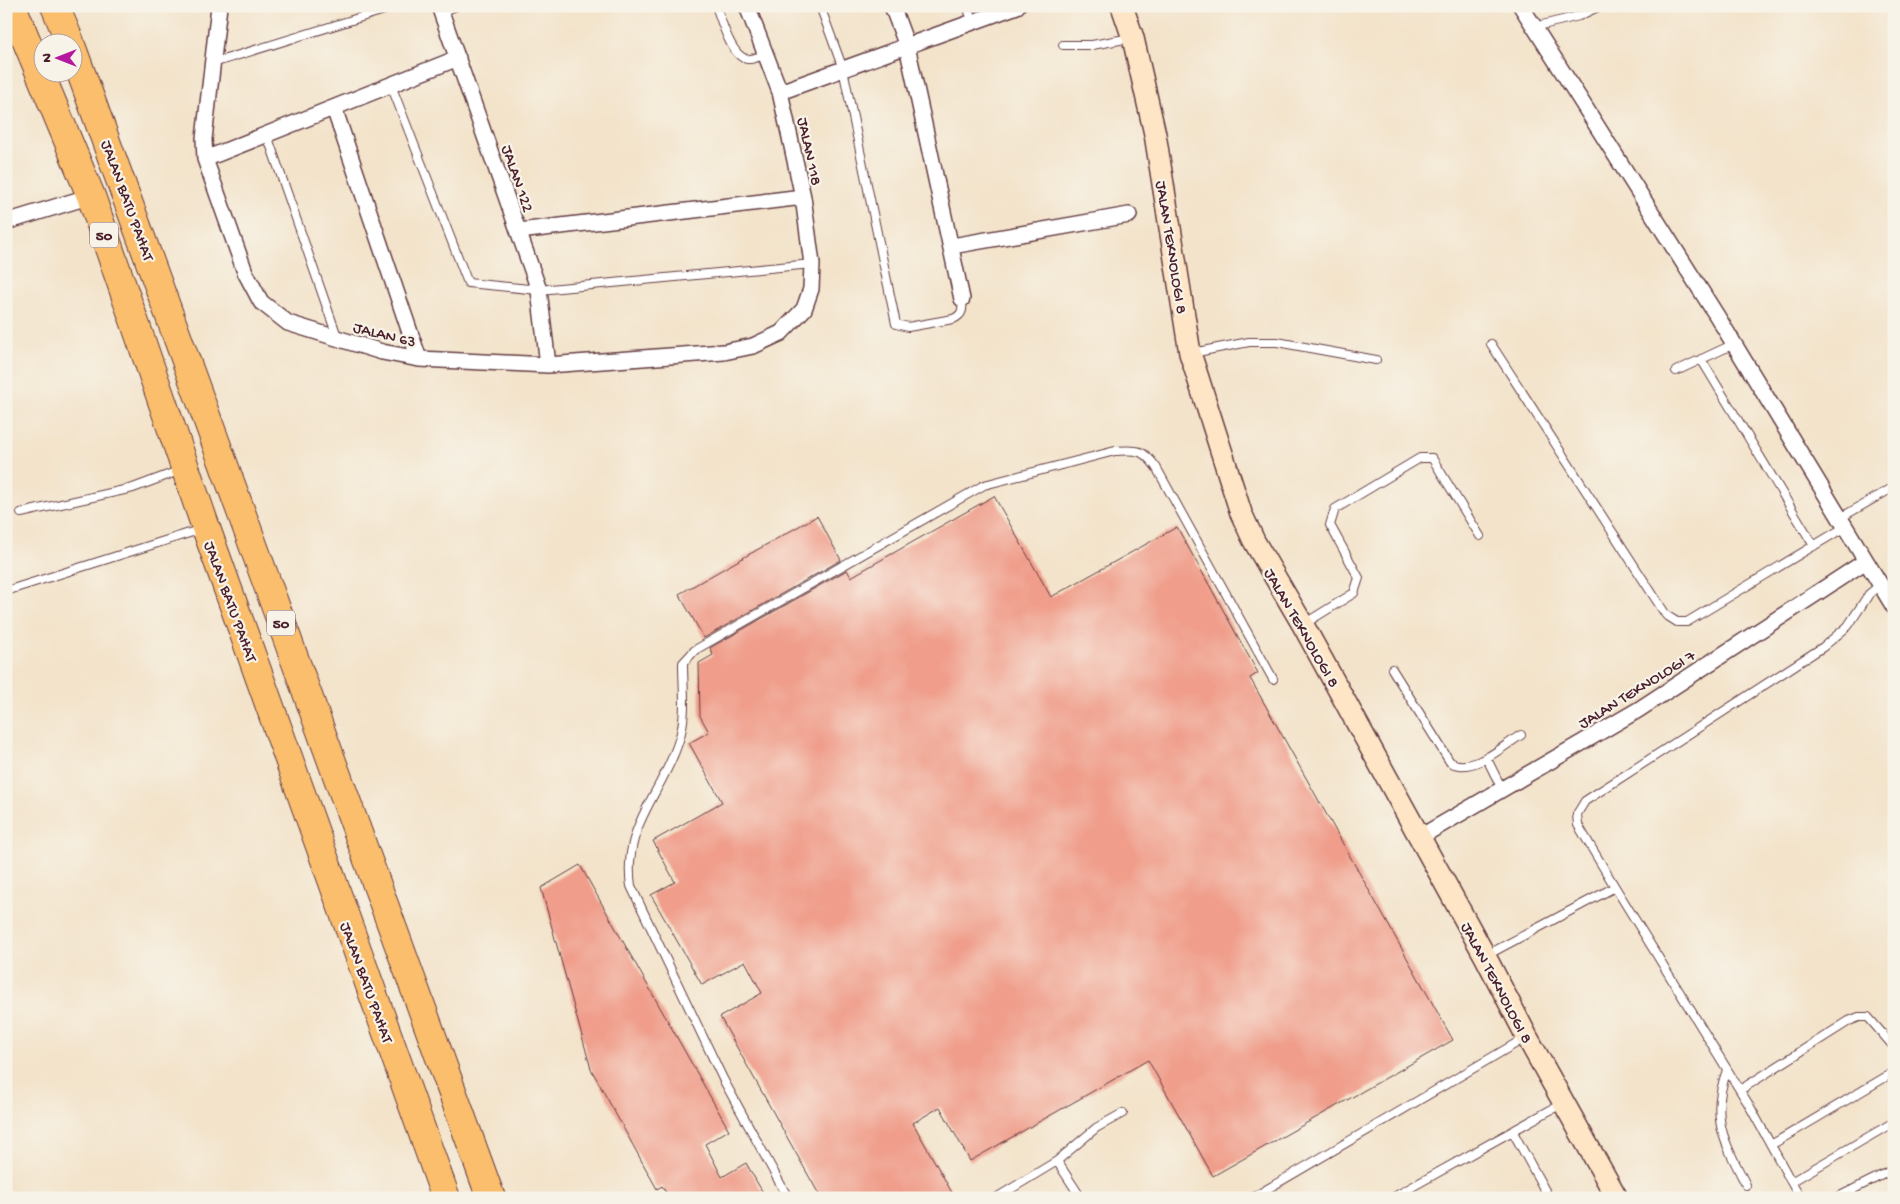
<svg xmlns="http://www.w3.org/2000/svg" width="1900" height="1204" viewBox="0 0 1900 1204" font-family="'Gochi Hand',sans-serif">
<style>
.building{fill:#f09e8b}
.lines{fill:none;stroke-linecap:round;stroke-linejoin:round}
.lane-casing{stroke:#633c43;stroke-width:10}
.street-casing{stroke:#633c43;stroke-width:18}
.secondary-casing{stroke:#633c43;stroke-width:24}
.highway-casing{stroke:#633c43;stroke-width:30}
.lane{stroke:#fff;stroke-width:8}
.street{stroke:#fff;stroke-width:15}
.secondary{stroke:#fde5c5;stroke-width:21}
.highway{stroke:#fabe6d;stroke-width:28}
.labels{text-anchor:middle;stroke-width:4.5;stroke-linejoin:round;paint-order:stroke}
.shield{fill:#f7f3e8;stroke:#7e5f64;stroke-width:1}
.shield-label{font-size:15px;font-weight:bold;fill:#4a1f2b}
.street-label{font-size:16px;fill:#4a1f2b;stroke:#f7f3e8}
</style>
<rect width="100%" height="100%" fill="#f7f3e8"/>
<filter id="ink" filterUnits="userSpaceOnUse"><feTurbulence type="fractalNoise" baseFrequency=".02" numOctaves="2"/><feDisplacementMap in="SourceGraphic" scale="10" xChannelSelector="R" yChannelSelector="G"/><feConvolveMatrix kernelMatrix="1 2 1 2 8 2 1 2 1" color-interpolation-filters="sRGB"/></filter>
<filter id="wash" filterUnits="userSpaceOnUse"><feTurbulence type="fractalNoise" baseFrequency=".0096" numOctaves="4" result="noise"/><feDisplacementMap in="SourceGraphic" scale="20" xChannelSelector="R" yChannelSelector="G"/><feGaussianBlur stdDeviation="1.12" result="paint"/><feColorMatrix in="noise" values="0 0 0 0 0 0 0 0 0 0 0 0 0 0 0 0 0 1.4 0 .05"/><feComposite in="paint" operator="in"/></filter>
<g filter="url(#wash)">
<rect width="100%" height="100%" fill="#f3e3ca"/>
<g id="blocks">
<path class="building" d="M 994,496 L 1051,597 L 1177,527 L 1258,673 L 1250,678 L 1453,1040 L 1213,1176 L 1148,1060 L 970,1161 L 940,1107 L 913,1123 L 955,1198 L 821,1198 L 720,1017 L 762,993 L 745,961 L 702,985 L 651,895 L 675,882 L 653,841 L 722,802 L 689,743 L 709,732 L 700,716 L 699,663 L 713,655 L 710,648 L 847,570 L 851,577 Z
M 817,516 L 841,560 L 704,638 L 679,594 Z
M 580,865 L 729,1130 L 705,1144 L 722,1177 L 746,1163 L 766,1198 L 669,1198 L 662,1186 L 657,1189 L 591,1069 L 541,888 Z"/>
</g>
</g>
<g filter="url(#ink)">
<use href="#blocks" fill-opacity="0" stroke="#633c43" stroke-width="1"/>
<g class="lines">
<g class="lane-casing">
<path id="lane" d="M 716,6 C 721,19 731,57 747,59 C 752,60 760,56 766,54
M 820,6 L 843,69 L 896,324 L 908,327 L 953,319 C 963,315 963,309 962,299
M 967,6 L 973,23
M 441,12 L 456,6
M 1534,27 L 1579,16 L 1600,6
M 1063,45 L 1092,45 L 1131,38
M 213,63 L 397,6
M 391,85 L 468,283 L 539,290 L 812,264
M 267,135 L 338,339
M 1491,344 L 1666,615 L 1677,622 L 1687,622 L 1845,527
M 1192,353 L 1249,342 L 1277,342 L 1376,360
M 1701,359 L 1814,546
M 1676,371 L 1734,344
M 21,513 L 133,488 L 181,470
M 1840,518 L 1894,487
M 6,591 L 202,529
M 1304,624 L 1354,593 L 1359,578 L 1330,525 L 1335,509 L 1420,458 L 1432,458 L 1480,536
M 1392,669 L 1450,762 C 1472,775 1503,746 1521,735
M 1486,757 L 1502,789
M 1615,887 L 1578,825 L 1577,814 L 1585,801 L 1823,647 L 1848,626 L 1869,594 L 1880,585
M 1487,955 L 1615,887 L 1749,1105 L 1800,1198
M 1727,1070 C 1709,1119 1725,1142 1746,1185
M 1740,1090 L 1849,1021 L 1859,1017 L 1868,1017 L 1894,1047
M 1513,1132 L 1549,1198
M 1771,1145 L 1894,1072
M 1057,1161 L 1096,1128 L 1123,1113
M 1791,1182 L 1894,1122
M 788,1198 L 723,1079 L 631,886 C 622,825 663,793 679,740 C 687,715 683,689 683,663 L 695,650 L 984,485 L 1115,451 C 1137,450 1142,448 1156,467 L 1273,679
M 996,1198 L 1057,1161 L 1081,1198
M 1252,1198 L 1525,1038
M 1392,1198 L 1563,1103
M 1836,1198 L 1894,1169"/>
</g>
<g class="street-casing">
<path id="street" d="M 219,6 L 204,139 L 205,159 L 245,272 L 261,302 L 288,323 L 382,352 L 419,359 L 548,365 L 724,352 L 753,346 L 781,333 L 804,309 L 811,289 L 812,264 L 803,197 L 780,92 L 747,6
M 439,6 L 539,290 L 548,365
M 892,6 L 907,46 L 962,299
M 1521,6 L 1717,316 L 1894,607
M 780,92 L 1017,6
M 334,108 L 419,359
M 205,159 L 458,58
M 6,222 L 91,196
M 519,231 L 803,197
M 952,246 L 1129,215
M 1420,837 L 1638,710 L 1866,561"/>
</g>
<g class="secondary-casing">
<path id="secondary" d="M 1122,6 L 1133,38 L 1155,134 L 1190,353 L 1241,513 L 1254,541 L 1303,625 L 1485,956 L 1527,1037 L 1617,1198"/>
</g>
<g class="highway-casing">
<path id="highway" d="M 12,6 L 91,196 L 206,528 L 446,1198
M 55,6 L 70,42
M 72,48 L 491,1198"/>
</g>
<use href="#lane" class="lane"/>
<use href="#street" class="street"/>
<use href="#secondary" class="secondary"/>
<use href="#highway" class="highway"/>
</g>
</g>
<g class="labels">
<g class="shield">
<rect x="90" y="222.5" width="28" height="25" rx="4"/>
<rect x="267" y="610.5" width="28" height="25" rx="4"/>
</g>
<g class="shield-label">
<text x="104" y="240">50</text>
<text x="281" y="628">50</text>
</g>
<g class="street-label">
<text transform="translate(811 151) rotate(78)" y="6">JALAN 118</text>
<text transform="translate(519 178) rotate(71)" y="6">JALAN 122</text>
<text transform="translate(129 200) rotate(70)" y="6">JALAN BATU PAHAT</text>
<text transform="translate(1173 247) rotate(81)" y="6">JALAN TEKNOLOGI 8</text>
<text transform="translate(385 333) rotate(14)" y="6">JALAN 63</text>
<text transform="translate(232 601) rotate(70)" y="6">JALAN BATU PAHAT</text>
<text transform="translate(1303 627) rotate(60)" y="6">JALAN TEKNOLOGI 8</text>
<text transform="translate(1636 688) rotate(-32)" y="6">JALAN TEKNOLOGI 7</text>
<text transform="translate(368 982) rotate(70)" y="6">JALAN BATU PAHAT</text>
<text transform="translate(1498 982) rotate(62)" y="6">JALAN TEKNOLOGI 8</text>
</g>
</g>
<rect width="1900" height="1204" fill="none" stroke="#f7f3e8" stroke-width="25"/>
<g transform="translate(58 58) rotate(270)"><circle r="24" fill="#f7f3e8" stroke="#b29e9c"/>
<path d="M0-4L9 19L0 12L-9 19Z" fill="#b5179e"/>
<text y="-8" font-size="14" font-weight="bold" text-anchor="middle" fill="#4a1f2b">N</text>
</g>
</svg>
